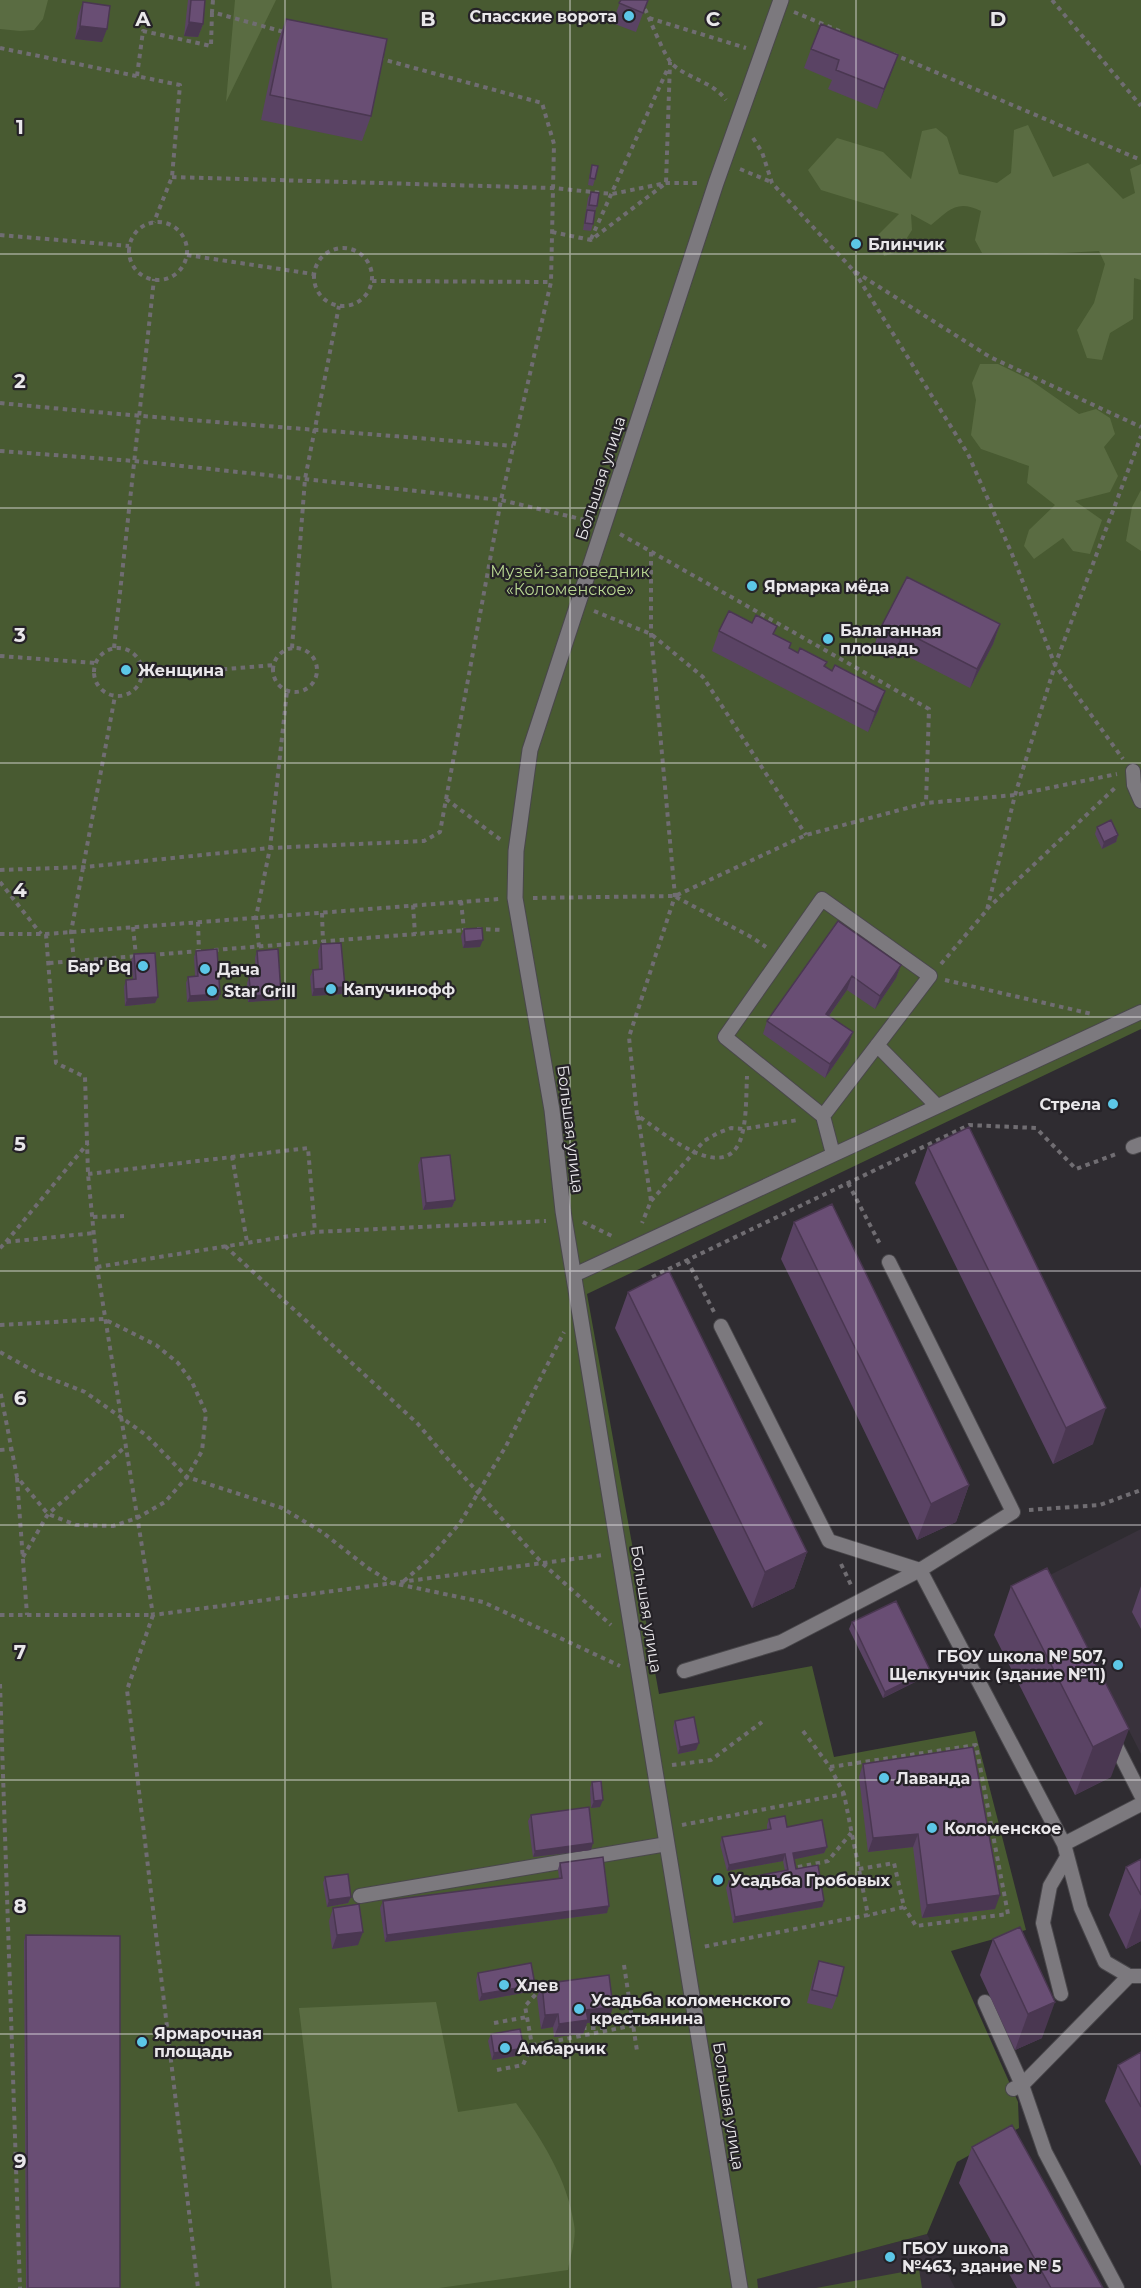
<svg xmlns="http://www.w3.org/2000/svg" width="1141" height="2288" viewBox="0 0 1141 2288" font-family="Montserrat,sans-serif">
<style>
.built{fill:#39323c}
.green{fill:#485a31}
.forest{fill:#5a6c42}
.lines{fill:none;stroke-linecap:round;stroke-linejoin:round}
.lane-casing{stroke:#49474b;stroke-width:16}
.street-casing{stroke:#49474b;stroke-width:17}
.path{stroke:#706d72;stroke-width:4;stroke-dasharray:4.5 4.5;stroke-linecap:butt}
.lane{stroke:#7c797e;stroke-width:14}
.street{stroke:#7c797e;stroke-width:15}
.wall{fill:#5a4364}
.shaded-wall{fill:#4a3751}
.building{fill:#694e74;stroke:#4a3751;stroke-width:1.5}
.grid{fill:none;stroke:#e9e7ea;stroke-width:1.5;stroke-opacity:0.55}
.poi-dot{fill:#5cc7e7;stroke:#252227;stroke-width:2}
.labels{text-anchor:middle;stroke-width:4.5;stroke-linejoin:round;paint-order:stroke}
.poi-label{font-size:16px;font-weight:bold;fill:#e9e7ea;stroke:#252227;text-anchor:start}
.street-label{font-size:16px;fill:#e9e7ea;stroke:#252227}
.park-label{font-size:16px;fill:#b9d792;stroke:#252227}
.grid-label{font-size:20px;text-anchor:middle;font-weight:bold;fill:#e9e7ea;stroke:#252227;stroke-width:4.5;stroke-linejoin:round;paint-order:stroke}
</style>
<rect width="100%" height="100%" fill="#2f2c31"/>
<path class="built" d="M 1141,1529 L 1141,1754 L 1050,1575 Z
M 927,2234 L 955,2288 L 758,2288 L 756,2279 Z"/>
<path class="green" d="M 0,0 L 1141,0 L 1141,1029 L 587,1294 L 659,1694 L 812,1666 L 834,1757 L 975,1731 L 1026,1930 L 951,1951 L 1018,2102 L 1019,2128 L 957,2162 L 927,2234 L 757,2279 L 758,2288 L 0,2288 Z
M 919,2269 L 922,2288 L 816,2288 Z"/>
<path class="forest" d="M 0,0 L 48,0 L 43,19 L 34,30 L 20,31 L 0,29 Z
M 235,0 L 276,0 L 226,102 Z
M 1028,125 L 1053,177 L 1088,163 L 1123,199 L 1135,193 L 1130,169 L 1141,164 L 1141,280 L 1134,278 L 1133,319 L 1110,333 L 1102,360 L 1087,358 L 1077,330 L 1094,303 L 1105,264 L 1099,251 L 1047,254 L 982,253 L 975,240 L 981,211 C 957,199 949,210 931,225 L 911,214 L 912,230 L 898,252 L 884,256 L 878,235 L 899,214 L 821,190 L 808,170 L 837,138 L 883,152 L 911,179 L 922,131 L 936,128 L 947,137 L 959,174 L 997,183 L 1011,173 L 1014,130 Z
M 980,364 L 998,364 L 1029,379 L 1079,414 L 1096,409 L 1110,418 L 1115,434 L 1104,447 L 1118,476 L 1110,492 L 1075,501 L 1102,520 L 1090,554 L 1073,551 L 1063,538 L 1034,559 L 1024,546 L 1029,530 L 1055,505 L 1027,483 L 1029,466 L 981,449 L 971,435 L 976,400 L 972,383 Z
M 1141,490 L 1141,551 L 1126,541 L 1132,507 Z
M 436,2002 L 458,2112 L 516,2103 C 542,2140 567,2178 574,2224 C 577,2238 570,2257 568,2270 L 439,2288 L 332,2288 L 299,2008 Z"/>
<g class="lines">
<g class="lane-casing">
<path id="lane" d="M 1133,771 L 1134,785 L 1141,801
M 877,1045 L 937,1106
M 823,1116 L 725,1037 L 822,899 L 930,976 L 823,1116 L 833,1154
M 1133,1147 L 1141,1144
M 574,1275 L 1141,1012
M 721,1326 L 829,1541 L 920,1570 L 1064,1844 L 1081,1908 L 1105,1962 L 1129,1976 L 1141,1976
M 684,1671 L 781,1642 L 920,1570 L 1013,1512 L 889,1262
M 1112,1738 L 1141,1795
M 1064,1844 L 1141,1804
M 360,1896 L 667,1844
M 1061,1994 L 1043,1923 L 1050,1886 L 1067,1857
M 985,2002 L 1022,2085 L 1045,2152 L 1117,2288
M 1013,2089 L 1022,2085 L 1129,1976"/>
</g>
<g class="street-casing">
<path id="street" d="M 740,2288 L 563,1211 L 552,1110 L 515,898 L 516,851 L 530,750 L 716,183 L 781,0"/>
</g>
<path class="path" d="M 213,0 L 212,12 L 284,32
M 1052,0 L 1141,106
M 645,9 C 651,22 664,55 672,64 C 689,79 713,82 726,100
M 794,12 L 842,32
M 649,18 L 746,48
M 0,48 L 180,85 L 172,177 L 154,222
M 893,54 L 1141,160
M 137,76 L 143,31 L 211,46 L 212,12
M 753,138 L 762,152 L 772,183 L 854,271 L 990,357 L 1141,427
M 740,169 L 771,182
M 172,177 L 553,188 L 612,194 L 666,183 L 697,183
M129 251a29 29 0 1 1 58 0a29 29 0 1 1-58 0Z
M 552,232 L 591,240 L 666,183 L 670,62
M 0,235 L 129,246
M 591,239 L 668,68
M314 277a29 29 0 1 1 58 0a29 29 0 1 1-58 0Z
M 187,255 L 313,274
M 854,271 L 968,454 L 1012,554 L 1055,665 L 1123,759
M 372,281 L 551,282
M 0,403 C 171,420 342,431 513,446
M 0,451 L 135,461 L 501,500 L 585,520
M 620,534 L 929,709 L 926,803
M 651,552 L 651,634 L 675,896 L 629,1037 L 637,1115 C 660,1130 722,1185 740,1141 C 747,1122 746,1096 747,1076
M 594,611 L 651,634 L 703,677 L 806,835
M94 672a24 24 0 1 1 48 0a24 24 0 1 1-48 0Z
M 114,648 L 154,279
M 292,648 L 305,479 L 339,306
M273 670a22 22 0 1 1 44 0a22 22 0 1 1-44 0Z
M 0,656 L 95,663
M 142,676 L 274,665
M 446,799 L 501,840
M 0,870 L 85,867 L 270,848 L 424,841 L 440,832 L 501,500 L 551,282 L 554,144 L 542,103 L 378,58
M 0,882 L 41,934
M 676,897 L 753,938 L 766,947
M 533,898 L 675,896 L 806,835 L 926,803 L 1015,795 L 1117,774
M 461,901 L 464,930
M 413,905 L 415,934
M 987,909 L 1117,786
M 322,913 L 323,942
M 198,922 L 199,951
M 133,927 L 136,956
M 477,929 L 503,930
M 0,934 L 46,934 L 499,899
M 46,934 L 56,1063 L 85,1077 L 88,1174 L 97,1267 L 153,1615 L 603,1555
M 259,947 L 256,917 L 270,848 L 287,691
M 214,950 L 467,930
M 151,955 L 200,951
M 74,961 L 71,932 L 115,696
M 49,963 L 138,956
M 941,964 L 987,910 L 1015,795 L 1055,665 L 1141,436
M 945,980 L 1092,1014
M 638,1116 L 651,1201 L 642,1223
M 232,1156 L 247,1242
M 88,1174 L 308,1148 L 315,1232
M 848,1183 L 881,1246
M 651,1201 L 704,1141 L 718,1133 L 731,1128 L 743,1129 L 798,1120
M 93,1217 L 124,1216
M 583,1222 L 614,1237
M 6,1242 L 88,1143
M 225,1246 L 418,1424 L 445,1456 L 542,1563 L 611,1625
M 0,1248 L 6,1242 L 94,1233
M 687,1260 L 714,1312
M 97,1267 L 315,1232 L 546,1221
M 652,1277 L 969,1125 L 1036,1128 L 1076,1169 L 1119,1153
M 0,1325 L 104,1319 L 156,1345 L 178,1363 L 192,1382 L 206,1413 L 202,1451 L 187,1477 L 165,1502 L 137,1518 L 113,1526 L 76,1525 L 48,1514 L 17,1477 L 0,1390
M 0,1352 L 39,1374 L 85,1392 L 146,1435 L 187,1477 L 282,1508 L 322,1532 L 368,1568 L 392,1583 L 483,1602 L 620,1666
M 0,1450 L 12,1449
M 17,1478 L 27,1615
M 1029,1510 L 1100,1505 L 1141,1490
M 23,1557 L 48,1514 L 125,1447
M 841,1564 L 852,1587
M 404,1581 L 428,1560 L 460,1523 L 506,1446 L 564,1332
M 0,1615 L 153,1615 L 127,1690 L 198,2288
M 0,1684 L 20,2288
M 803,1731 L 830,1767 L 844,1794
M 672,1765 L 711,1760 L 762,1722
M 830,1767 L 976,1745 L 1008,1914 L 916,1926 L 904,1907
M 682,1825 L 844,1794 L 868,1915 L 702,1947
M 798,1867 L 828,1861 L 851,1833
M 859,1869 L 894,1863 L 904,1907 L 869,1915
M 624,1965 L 637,2051
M 494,2023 L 527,2017
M 582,2028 L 606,2028
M 532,2045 C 581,2037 628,2025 678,2018
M 497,2070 L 523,2065 L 532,2045 L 525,2006 L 537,1993 L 541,1992"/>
<use href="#lane" class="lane"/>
<use href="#street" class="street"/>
</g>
<path class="wall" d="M 188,0 L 205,0 L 203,24 L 198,37 L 184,36 Z
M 621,0 L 648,0 L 636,32 L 612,23 Z
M 83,2 L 102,42 L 75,39 L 78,16 Z
M 286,19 L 371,116 L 362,141 L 261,120 L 277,44 Z
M 811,49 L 891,74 L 877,109 L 828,89 L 832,80 L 804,68 Z
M 592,165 L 595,179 L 593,186 L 588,185 L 590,172 Z
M 591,192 L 597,206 L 595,211 L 593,224 L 591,231 L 583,230 L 588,198 Z
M 752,623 L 777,626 L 774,634 L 789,648 L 832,671 L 885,691 L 878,711 L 868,732 L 712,651 L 719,631 Z
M 1000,624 L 993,644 L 970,688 L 897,651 L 893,659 L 873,649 L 880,629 Z
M 1097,827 L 1118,835 L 1116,842 L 1102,849 L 1095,834 Z
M 838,921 L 901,965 L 896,978 L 875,1009 L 847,990 L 829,1016 L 853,1032 L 848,1045 L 825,1078 L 763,1034 L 767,1021 Z
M 464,929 L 480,947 L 463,948 L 461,936 Z
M 321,944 L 342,994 L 312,996 L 310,977 L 313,970 L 319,970 L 318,951 Z
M 196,951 L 220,994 L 218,1000 L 187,1002 L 186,983 L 188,977 L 195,976 L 194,957 Z
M 257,951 L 279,1000 L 248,1002 L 247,983 L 249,977 L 256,976 L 255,958 Z
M 134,954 L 158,997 L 155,1003 L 125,1006 L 124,987 L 126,980 L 133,979 L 131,961 Z
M 928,1147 L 1093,1444 L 1053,1464 L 915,1183 Z
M 421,1158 L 455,1200 L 452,1207 L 423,1210 L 418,1165 Z
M 794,1222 L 969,1485 L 956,1522 L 917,1540 L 781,1259 Z
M 628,1292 L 807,1552 L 794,1588 L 752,1608 L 615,1328 Z
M 1011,1586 L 1111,1777 L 1075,1795 L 994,1635 Z
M 1141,1586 L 1141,1629 L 1132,1612 Z
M 852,1622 L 927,1676 L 883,1698 L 849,1629 Z
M 675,1721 L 696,1750 L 678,1754 L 673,1728 Z
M 863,1764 L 995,1909 L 922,1918 L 913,1847 L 868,1852 L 859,1777 Z
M 592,1782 L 600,1807 L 591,1808 L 590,1788 Z
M 531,1815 L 591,1850 L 533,1857 L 528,1821 Z
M 769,1819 L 787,1827 L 827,1847 L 824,1853 L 794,1859 L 796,1869 L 824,1901 L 822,1907 L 733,1923 L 726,1888 L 729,1881 L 785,1871 L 783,1861 L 727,1871 L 720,1844 L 722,1837 L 767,1829 L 767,1825 Z
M 1141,1859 L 1141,1941 L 1126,1949 L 1109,1915 L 1126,1867 Z
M 560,1863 L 607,1913 L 385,1942 L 380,1908 L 383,1901 L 559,1879 L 558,1869 Z
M 325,1877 L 351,1897 L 348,1903 L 327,1907 L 323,1883 Z
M 333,1908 L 358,1945 L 332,1949 L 329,1921 Z
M 26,1935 L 120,2288 L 26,2288 L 24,1941 Z
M 993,1939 L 1042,2038 L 1015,2050 L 980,1975 Z
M 819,1961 L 837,1996 L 832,2009 L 807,2003 L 814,1974 Z
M 478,1973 L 535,1985 L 533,1991 L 479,2001 L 476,1980 Z
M 542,1984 L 609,2020 L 587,2023 L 583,2034 L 554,2037 L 553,2027 L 541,2029 L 537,1997 Z
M 491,2034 L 522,2055 L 492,2060 L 488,2041 Z
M 1141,2052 L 1141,2166 L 1105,2101 L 1118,2065 Z
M 972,2147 L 1103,2288 L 1017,2288 L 959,2183 Z"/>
<path class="shaded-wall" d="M 189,22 L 203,24 L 198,37 L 184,36 Z
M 80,26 L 107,29 L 102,42 L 75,39 Z
M 898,55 L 891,74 L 877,109 L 884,89 Z
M 1000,624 L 993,644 L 970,688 L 977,669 Z
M 905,632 L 897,651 L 893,659 L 900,639 Z
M 885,691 L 878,711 L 868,732 L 875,712 Z
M 1118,835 L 1116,842 L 1102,849 L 1104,842 Z
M 483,940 L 480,947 L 463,948 L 465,942 Z
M 901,965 L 896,978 L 875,1009 L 880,996 Z
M 852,976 L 847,990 L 821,1027 L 826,1014 Z
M 345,987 L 342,994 L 312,996 L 314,989 Z
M 220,994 L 218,1000 L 187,1002 L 190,996 Z
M 281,994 L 279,1000 L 248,1002 L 251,996 Z
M 158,997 L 155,1003 L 125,1006 L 127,999 Z
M 853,1032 L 848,1045 L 825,1078 L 830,1064 Z
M 455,1200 L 452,1207 L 423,1210 L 426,1203 Z
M 1106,1408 L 1093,1444 L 1053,1464 L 1066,1428 Z
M 969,1485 L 956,1522 L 917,1540 L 931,1504 Z
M 807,1552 L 794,1588 L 752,1608 L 765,1572 Z
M 930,1670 L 927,1676 L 883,1698 L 885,1692 Z
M 1129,1729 L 1111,1777 L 1075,1795 L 1093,1747 Z
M 699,1743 L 696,1750 L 678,1754 L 680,1747 Z
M 603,1800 L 600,1807 L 591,1808 L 594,1801 Z
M 918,1834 L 913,1847 L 868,1852 L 873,1838 Z
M 593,1843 L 591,1850 L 533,1857 L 535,1851 Z
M 827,1847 L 824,1853 L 791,1860 L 793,1853 Z
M 785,1854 L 783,1861 L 727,1871 L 729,1865 Z
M 1000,1895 L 995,1909 L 922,1918 L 927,1905 Z
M 351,1897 L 348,1903 L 327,1907 L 329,1900 Z
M 824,1901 L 822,1907 L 733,1923 L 735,1917 Z
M 609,1906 L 607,1913 L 385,1942 L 387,1935 Z
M 1141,1908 L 1141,1941 L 1126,1949 Z
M 363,1932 L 358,1945 L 332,1949 L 337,1935 Z
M 535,1985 L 533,1991 L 479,2001 L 482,1994 Z
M 1055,2002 L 1042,2038 L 1015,2050 L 1028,2014 Z
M 613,2007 L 609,2020 L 587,2023 L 583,2034 L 554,2037 L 559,2024 L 586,2010 Z
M 558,2014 L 553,2027 L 541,2029 L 545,2015 Z
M 524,2048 L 522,2055 L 492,2060 L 494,2053 Z"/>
<path class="building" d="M 191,0 L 205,0 L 203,24 L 189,22 Z
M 621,0 L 648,0 L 643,13 L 619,3 Z
M 83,2 L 110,6 L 107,29 L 80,26 Z
M 286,19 L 387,39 L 371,116 L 270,95 Z
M 821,24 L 898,55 L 884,89 L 836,70 L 839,60 L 811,49 Z
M 592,165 L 598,166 L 595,179 L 590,178 Z
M 591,192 L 599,193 L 597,206 L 589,205 Z
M 587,210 L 595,211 L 593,224 L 585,223 Z
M 907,577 L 1000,624 L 977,669 L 905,632 L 900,639 L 880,629 Z
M 729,611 L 752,623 L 756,615 L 777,626 L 773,634 L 791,643 L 789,648 L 798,653 L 800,648 L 827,662 L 824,666 L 832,671 L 835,665 L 885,691 L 875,712 L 719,631 Z
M 1111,820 L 1118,835 L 1104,842 L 1097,827 Z
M 838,921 L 901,965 L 880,996 L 852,976 L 826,1014 L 853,1032 L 830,1064 L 767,1021 Z
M 482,928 L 483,940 L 465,942 L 464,929 Z
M 341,943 L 345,987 L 314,989 L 313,970 L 322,969 L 321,944 Z
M 217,949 L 220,994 L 190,996 L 188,977 L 198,976 L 196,951 Z
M 278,949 L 281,994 L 251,996 L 249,977 L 259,976 L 257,951 Z
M 155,953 L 158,997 L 127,999 L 126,980 L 136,979 L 134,954 Z
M 969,1127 L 1106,1408 L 1066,1428 L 928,1147 Z
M 450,1155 L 455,1200 L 426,1203 L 421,1158 Z
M 832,1204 L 969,1485 L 931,1504 L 794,1222 Z
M 669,1271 L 807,1552 L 765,1572 L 628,1292 Z
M 1047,1568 L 1129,1729 L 1093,1747 L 1011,1586 Z
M 896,1601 L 930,1670 L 885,1692 L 852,1622 Z
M 694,1717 L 699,1743 L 680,1747 L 675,1721 Z
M 973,1747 L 1000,1895 L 927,1905 L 918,1834 L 873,1838 L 863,1764 Z
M 601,1781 L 603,1800 L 594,1801 L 592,1782 Z
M 589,1807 L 593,1843 L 535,1851 L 531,1815 Z
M 785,1816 L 787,1827 L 822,1820 L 827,1847 L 793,1853 L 796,1869 L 818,1865 L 824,1901 L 735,1917 L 729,1881 L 788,1870 L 785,1854 L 729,1865 L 722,1837 L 771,1829 L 769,1819 Z
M 603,1857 L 609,1906 L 387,1935 L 383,1901 L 562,1878 L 560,1863 Z
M 1141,1859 L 1141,1895 L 1126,1867 Z
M 348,1874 L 351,1897 L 329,1900 L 325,1877 Z
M 359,1904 L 363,1932 L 337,1935 L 333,1908 Z
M 1020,1927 L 1055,2002 L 1028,2014 L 993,1939 Z
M 26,1935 L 120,1936 L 120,2288 L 28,2288 Z
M 819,1961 L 844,1967 L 837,1996 L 812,1990 Z
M 531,1963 L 535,1985 L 482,1994 L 478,1973 Z
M 609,1975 L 613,2007 L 586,2010 L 588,2020 L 559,2024 L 558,2014 L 545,2015 L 542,1984 Z
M 520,2029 L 524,2048 L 494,2053 L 491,2034 Z
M 1141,2052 L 1141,2107 L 1118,2065 Z
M 1012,2125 L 1103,2288 L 1051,2288 L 972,2147 Z"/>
<path class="grid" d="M 285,0 L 285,2288M 570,0 L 570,2288M 856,0 L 856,2288M 0,254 L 1141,254M 0,508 L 1141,508M 0,763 L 1141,763M 0,1017 L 1141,1017M 0,1271 L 1141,1271M 0,1525 L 1141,1525M 0,1780 L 1141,1780M 0,2034 L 1141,2034"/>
<g class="poi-dot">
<circle cx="629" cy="16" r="6"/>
<circle cx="856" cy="244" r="6"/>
<circle cx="752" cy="586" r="6"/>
<circle cx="828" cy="639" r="6"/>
<circle cx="126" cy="670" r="6"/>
<circle cx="143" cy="966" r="6"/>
<circle cx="205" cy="969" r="6"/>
<circle cx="331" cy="989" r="6"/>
<circle cx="212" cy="991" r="6"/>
<circle cx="1113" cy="1104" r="6"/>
<circle cx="1118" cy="1665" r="6"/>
<circle cx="884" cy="1778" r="6"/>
<circle cx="932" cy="1828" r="6"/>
<circle cx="718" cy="1880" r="6"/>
<circle cx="504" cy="1985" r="6"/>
<circle cx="579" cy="2009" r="6"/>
<circle cx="142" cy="2042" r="6"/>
<circle cx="505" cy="2048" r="6"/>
<circle cx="890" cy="2257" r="6"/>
</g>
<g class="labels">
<g class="poi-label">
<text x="617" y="22" text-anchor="end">Спасские ворота</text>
<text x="868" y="250">Блинчик</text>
<text x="764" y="592">Ярмарка мёда</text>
<text x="840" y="636">Балаганная<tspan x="840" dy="18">площадь</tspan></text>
<text x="138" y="676">Женщина</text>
<text x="131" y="972" text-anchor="end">Бар' Bq</text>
<text x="217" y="975">Дача</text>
<text x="343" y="995">Капучинофф</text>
<text x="224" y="997">Star Grill</text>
<text x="1101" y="1110" text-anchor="end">Стрела</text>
<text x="1106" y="1662" text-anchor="end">ГБОУ школа № 507,<tspan x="1106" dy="18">Щелкунчик (здание №11)</tspan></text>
<text x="896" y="1784">Лаванда</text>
<text x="944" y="1834">Коломенское</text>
<text x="730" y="1886">Усадьба Гробовых</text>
<text x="516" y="1991">Хлев</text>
<text x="591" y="2006">Усадьба коломенского<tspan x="591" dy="18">крестьянина</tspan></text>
<text x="154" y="2039">Ярмарочная<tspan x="154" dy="18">площадь</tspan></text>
<text x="517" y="2054">Амбарчик</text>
<text x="902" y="2254">ГБОУ школа<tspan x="902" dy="18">№463, здание № 5</tspan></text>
</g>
<g class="street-label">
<text transform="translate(600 478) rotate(-72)" y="6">Большая улица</text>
<text transform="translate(571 1129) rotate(83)" y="6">Большая улица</text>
<text transform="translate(647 1609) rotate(81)" y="6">Большая улица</text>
<text transform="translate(729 2106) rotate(81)" y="6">Большая улица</text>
</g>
<g class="park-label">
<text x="570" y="577">Музей-заповедник<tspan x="570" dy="18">«Коломенское»</tspan></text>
</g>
</g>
<g class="grid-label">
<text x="143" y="26">A</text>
<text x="428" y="26">B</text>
<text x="713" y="26">C</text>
<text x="998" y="26">D</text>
<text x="20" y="134">1</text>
<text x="20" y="388">2</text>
<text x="20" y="642">3</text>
<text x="20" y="897">4</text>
<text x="20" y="1151">5</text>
<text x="20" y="1405">6</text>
<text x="20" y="1659">7</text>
<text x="20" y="1913">8</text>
<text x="20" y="2168">9</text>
</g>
</svg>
